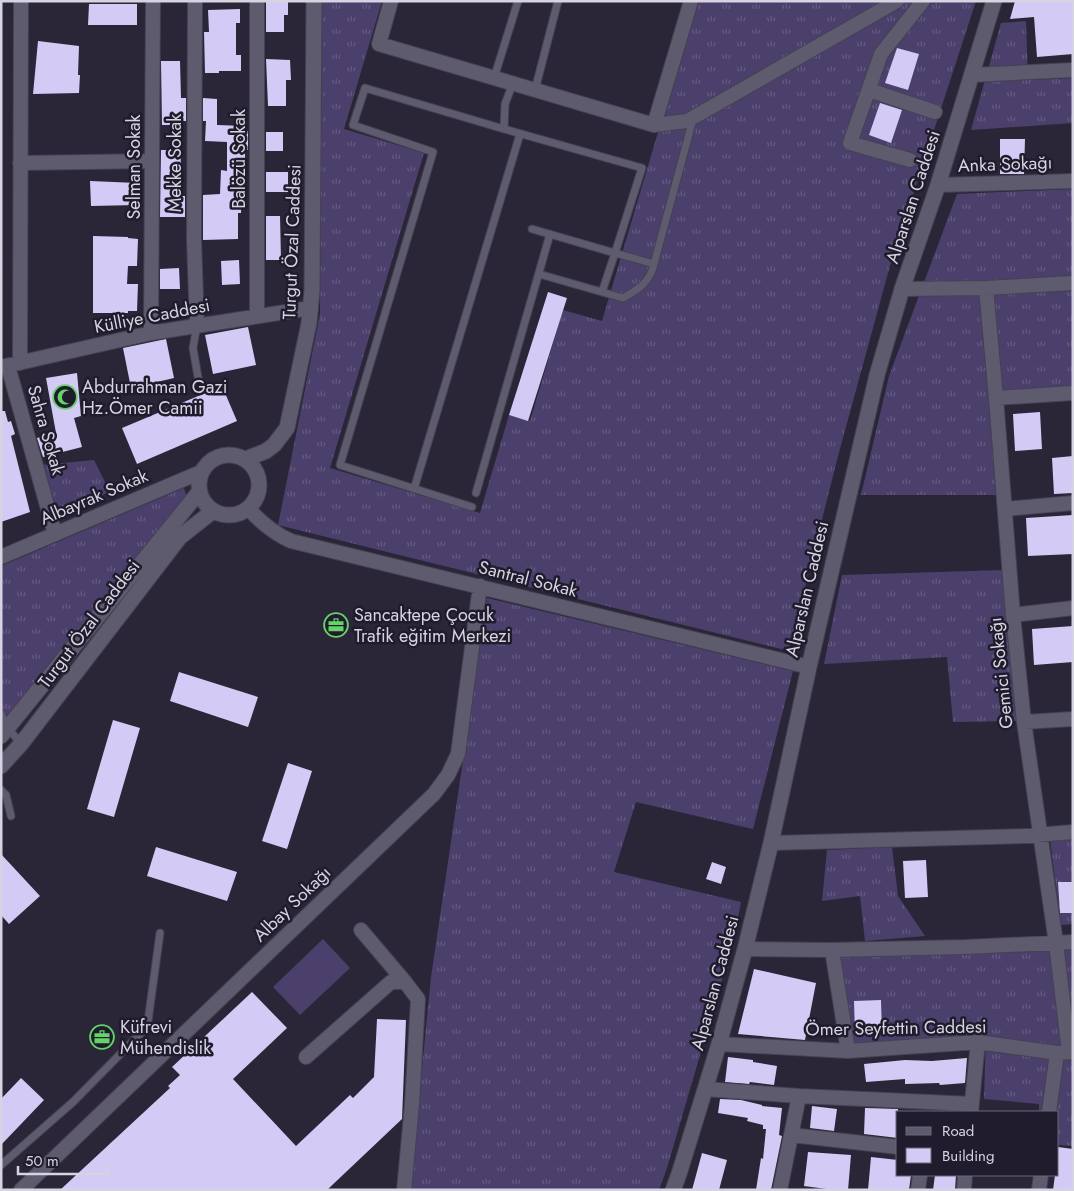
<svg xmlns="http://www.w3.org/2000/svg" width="1074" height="1191" viewBox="0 0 1074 1191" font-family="Jost,sans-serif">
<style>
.grass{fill:url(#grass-tufts)}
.garden{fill:#4b406c}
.building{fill:#d3caf6}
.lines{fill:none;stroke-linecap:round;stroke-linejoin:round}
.lane-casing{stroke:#454150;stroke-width:9}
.street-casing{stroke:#454150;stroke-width:16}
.secondary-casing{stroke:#454150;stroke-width:17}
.lane{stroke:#5f5b6f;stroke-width:7}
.street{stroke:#5f5b6f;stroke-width:14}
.secondary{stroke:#5f5b6f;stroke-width:15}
.labels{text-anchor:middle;stroke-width:5;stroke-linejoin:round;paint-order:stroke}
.street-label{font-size:18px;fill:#d6d4e0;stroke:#201c2d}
.poi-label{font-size:18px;fill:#d6d4e0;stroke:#201c2d;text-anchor:start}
</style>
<defs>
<pattern id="grass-tufts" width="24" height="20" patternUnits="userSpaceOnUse" patternTransform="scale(1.25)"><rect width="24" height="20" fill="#4b406c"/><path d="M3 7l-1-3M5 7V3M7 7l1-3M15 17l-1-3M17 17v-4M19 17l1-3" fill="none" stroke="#645b81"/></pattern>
</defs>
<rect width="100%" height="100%" fill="#2a2637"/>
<path class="grass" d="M 322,1 L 382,1 L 344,129 L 424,153 L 330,468 L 480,513 L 509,415 L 530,421 L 563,310 L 602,321 L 697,1 L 976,1 L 891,262 L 838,456 L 789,651 L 278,525 L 320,314 Z
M 1026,21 L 1028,80 L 1073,78 L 1073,123 L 971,130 L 1001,23 Z
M 1073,189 L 1073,388 L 990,394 L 1000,495 L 861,495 L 889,376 L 957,194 Z
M 94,460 L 110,492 L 58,513 L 41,465 Z
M 184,488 L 188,501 L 1,724 L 1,566 Z
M 1004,570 L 1018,721 L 953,722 L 947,657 L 824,664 L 842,575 Z
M 487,598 L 793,671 L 753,829 L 636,802 L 614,872 L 741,902 L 733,942 L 667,1168 L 659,1190 L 410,1190 L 431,977 Z
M 1073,838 L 1073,924 L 1061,925 L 1050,839 Z
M 892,847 L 898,896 L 925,936 L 865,941 L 860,896 L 822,901 L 827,850 Z
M 1073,944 L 1073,1146 L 1058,1145 L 1058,1112 L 1039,1112 L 1039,1104 L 984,1099 L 986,1035 L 854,1044 L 840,955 Z"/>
<path class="garden" d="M 323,939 L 350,968 L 300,1015 L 273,987 Z"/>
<path class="building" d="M 266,1 L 288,1 L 288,15 L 284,15 L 284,32 L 266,32 Z
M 1015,1 L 1073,1 L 1073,54 L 1037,57 L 1034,17 L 1010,19 Z
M 89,4 L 137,4 L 137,25 L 88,25 Z
M 240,9 L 240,23 L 236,23 L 236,55 L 241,55 L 241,71 L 219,71 L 219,73 L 205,73 L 204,32 L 209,32 L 208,10 Z
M 38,41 L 79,46 L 78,75 L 80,75 L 79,93 L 33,94 Z
M 897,48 L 919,54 L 908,90 L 885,83 Z
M 266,59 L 290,60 L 291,80 L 286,80 L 286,106 L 268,106 Z
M 161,61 L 180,61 L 181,98 L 186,98 L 186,121 L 183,121 L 183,125 L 162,125 Z
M 203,98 L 217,99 L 217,125 L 245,126 L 245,131 L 248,131 L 248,150 L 245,150 L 245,168 L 242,168 L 241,213 L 238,213 L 238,239 L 203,240 L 203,195 L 220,194 L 221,170 L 227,171 L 227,142 L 205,141 L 206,121 L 203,121 Z
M 880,103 L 902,110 L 891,143 L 869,135 Z
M 266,132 L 283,132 L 283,151 L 266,151 Z
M 1000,139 L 1025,139 L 1024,174 L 1000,174 Z
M 161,150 L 181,150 L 180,196 L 185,196 L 185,217 L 160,217 Z
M 266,172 L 288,172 L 288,192 L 266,192 Z
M 90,181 L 137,183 L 137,205 L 91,206 Z
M 266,216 L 280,216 L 281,260 L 266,260 Z
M 93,236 L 128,237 L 128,238 L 138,239 L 137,266 L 128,266 L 127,284 L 138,284 L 137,311 L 128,311 L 128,313 L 93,313 Z
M 239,260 L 240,284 L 222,285 L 221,261 Z
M 179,268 L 180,289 L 160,289 L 160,269 Z
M 548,292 L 567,298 L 528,421 L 509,415 Z
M 248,327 L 256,365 L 213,374 L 205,335 Z
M 166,339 L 174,378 L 131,388 L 123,348 Z
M 77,373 L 81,416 L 74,418 L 82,447 L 43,457 L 37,438 L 56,433 L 46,378 Z
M 222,386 L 237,421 L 137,464 L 122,428 Z
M 1,411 L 5,411 L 8,422 L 11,421 L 15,434 L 11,436 L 30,512 L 1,522 Z
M 1040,412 L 1042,449 L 1015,451 L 1013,414 Z
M 1073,456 L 1073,493 L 1054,494 L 1052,458 Z
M 1073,515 L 1073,554 L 1028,556 L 1026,518 Z
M 1073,626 L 1073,662 L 1034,665 L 1032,629 Z
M 179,672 L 258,697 L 248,727 L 170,701 Z
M 113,720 L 140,728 L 114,817 L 87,809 Z
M 288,763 L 312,771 L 287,849 L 262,841 Z
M 156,847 L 237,872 L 227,901 L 147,876 Z
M 1,854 L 40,896 L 9,924 L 1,915 Z
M 926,860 L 928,897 L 905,898 L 903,861 Z
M 712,862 L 726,867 L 721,884 L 706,879 Z
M 1058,882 L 1073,882 L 1073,913 L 1060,913 Z
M 754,969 L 816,983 L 805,1040 L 738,1034 Z
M 252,992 L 287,1028 L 233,1079 L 296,1146 L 350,1095 L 353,1098 L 374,1077 L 377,1019 L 406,1020 L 402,1119 L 327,1190 L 60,1190 L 170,1088 L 168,1086 L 180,1075 L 172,1067 Z
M 881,1000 L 882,1033 L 855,1034 L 854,1001 Z
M 728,1057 L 753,1060 L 753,1062 L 777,1066 L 774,1085 L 750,1082 L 749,1084 L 725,1082 Z
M 967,1058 L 965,1083 L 940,1085 L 939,1083 L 905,1084 L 905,1079 L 866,1082 L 864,1064 L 905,1060 L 932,1061 Z
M 21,1078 L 44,1100 L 1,1145 L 1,1099 Z
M 720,1099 L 741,1100 L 762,1105 L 762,1106 L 782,1108 L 779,1135 L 782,1136 L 771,1190 L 756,1190 L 761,1158 L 763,1159 L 766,1129 L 763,1129 L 763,1125 L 747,1121 L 748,1118 L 718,1113 Z
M 812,1106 L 837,1109 L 834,1131 L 810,1128 Z
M 865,1108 L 898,1109 L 898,1138 L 864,1134 Z
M 1058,1147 L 1073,1149 L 1073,1190 L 1053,1190 L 1055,1175 L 1058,1175 Z
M 808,1152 L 851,1155 L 848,1190 L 834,1190 L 804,1186 Z
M 702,1153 L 727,1160 L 719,1190 L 692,1190 Z
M 871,1157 L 898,1160 L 898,1175 L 911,1175 L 909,1190 L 868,1190 Z
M 935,1175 L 956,1175 L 955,1190 L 933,1190 Z"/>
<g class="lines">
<g class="lane-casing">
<path id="lane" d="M 494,78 L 518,1
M 535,90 L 558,1
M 504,129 L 642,168 L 615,253 L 532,229
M 654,264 L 693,119
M 539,274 L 602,292 L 615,253 L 654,264 C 650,282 639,289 623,298 L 602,292
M 197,325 L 193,348 L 199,383
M 414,489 L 520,134
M 476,493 L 550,234
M 472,507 L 340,465 L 433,152 L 353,125 L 365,88 L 504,129 L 505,104 L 513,83
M 1,714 L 8,728 L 21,744
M 1,790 L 6,795 L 11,816
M 1,1165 L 73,1102 L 143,1031 L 148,1021 L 160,933"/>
</g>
<g class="street-casing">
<path id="street" d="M 195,1 L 194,240 L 197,325
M 257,1 L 257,316
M 391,1 L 379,44 L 654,125 L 687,121 L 897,1
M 972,75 L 1073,70
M 869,90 L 935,112
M 654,125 L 691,1
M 910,160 L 850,143 L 881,54 L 923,1
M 20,163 L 152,161
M 938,185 L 1073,181
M 986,288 L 996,398 L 1013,615 L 1024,722 L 1056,943 L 1069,1052
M 902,289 L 986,288 L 1073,283
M 151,333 L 153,1
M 20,363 L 21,1
M 8,366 L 55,534
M 1,367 L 151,333 L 311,308
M 996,398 L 1073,393
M 248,508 C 261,523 273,533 291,541 L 809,667
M 1005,509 L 1073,503
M 1,557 L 201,472
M 1013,615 L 1073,608
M 1024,722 L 1073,719
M 771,843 L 1023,836 L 1073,832
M 361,930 L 405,982
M 745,949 L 832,950 L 848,1051
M 832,950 L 965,947 L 1073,942
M 719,1044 L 848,1051 L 978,1042 L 1057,1053 L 1073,1052
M 306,1057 L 391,982 L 405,982 L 418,999 L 412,1104 L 404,1190
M 705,1089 L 799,1096 L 780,1190
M 799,1096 L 972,1104
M 971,1112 L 978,1042
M 1049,1112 L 1057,1053
M 791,1135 L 898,1147
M 21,1190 L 434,794 L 448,775 L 458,754 L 480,586
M 918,1190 L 920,1175
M 964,1190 L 965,1175
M 1039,1190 L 1041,1175"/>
</g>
<g class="secondary-casing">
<path id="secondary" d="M199 485a30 30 0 1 1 60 0a30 30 0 1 1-60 0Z
M 246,459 L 266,451 L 274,445 L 287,428 L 309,323 L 312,291 L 314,1
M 1,736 L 199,492
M 1,766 L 21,744 L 180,537 L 213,511
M 673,1190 L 679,1174 L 719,1044 L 745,949 L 771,843 L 809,667 L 877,375 L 902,289 L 938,185 L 994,1"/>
</g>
<use href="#lane" class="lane"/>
<use href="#street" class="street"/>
<use href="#secondary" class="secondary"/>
</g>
<defs>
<g id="mosque-ring" transform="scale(1.25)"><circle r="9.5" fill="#201c2d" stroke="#64d468" stroke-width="1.5"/><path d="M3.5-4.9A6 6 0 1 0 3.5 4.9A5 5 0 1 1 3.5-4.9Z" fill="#64d468"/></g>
<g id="office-ring" transform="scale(1.25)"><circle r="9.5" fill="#201c2d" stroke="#64d468" stroke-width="1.5"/><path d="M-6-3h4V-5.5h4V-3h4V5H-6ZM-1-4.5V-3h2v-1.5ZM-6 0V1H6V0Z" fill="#64d468"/></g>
</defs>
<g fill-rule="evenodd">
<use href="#mosque-ring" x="65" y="397"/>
<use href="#office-ring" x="336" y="625"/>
<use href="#office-ring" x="102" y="1037"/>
</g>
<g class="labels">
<g class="street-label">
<text transform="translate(239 159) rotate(-90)" y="6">Balözü Sokak</text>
<text transform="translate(175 163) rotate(-90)" y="6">Mekke Sokak</text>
<text transform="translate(1005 164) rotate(-2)" y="6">Anka Sokağı</text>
<text transform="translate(134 167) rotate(-90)" y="6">Selman Sokak</text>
<text transform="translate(913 197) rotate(-72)" y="6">Alparslan Caddesi</text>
<text transform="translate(292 242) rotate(-88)" y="6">Turgut Özal Caddesi</text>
<text transform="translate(152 316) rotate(-11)" y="6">Külliye Caddesi</text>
<text transform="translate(46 430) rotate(74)" y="6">Sahra Sokak</text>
<text transform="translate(94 497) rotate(-23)" y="6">Albayrak Sokak</text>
<text transform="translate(528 579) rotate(14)" y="6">Santral Sokak</text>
<text transform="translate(807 589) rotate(-77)" y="6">Alparslan Caddesi</text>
<text transform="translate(89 624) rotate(-53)" y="6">Turgut Özal Caddesi</text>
<text transform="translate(1001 673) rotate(-96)" y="6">Gemici Sokağı</text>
<text transform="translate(292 904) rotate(-44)" y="6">Albay Sokağı</text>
<text transform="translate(715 983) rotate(-75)" y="6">Alparslan Caddesi</text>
<text transform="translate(896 1028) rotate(-1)" y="6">Ömer Seyfettin Caddesi</text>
</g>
<g class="poi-label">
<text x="82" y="393">Abdurrahman Gazi<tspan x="82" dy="21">Hz.Ömer Camii</tspan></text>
<text x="354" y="621">Sancaktepe Çocuk<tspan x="354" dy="21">Trafik eğitim Merkezi</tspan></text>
<text x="120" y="1033">Küfrevi<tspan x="120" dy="21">Mühendislik</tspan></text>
</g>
</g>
<rect width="1074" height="1191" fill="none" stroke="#d6d4e0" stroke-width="5"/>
<rect x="896" y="1111" width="162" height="65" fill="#201c2d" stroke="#696675"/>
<rect x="906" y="1127" width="25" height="8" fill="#5f5b6f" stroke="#696675"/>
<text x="942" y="1136" font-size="15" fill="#d6d4e0">Road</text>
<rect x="906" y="1148" width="25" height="15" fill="#d3caf6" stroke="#696675"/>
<text x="942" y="1161" font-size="15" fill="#d6d4e0">Building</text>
<path d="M18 1166v8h90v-8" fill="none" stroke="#d6d4e0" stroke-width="2.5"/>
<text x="25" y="1166" font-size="15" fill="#d6d4e0" stroke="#201c2d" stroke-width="4" paint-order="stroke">50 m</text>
</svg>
